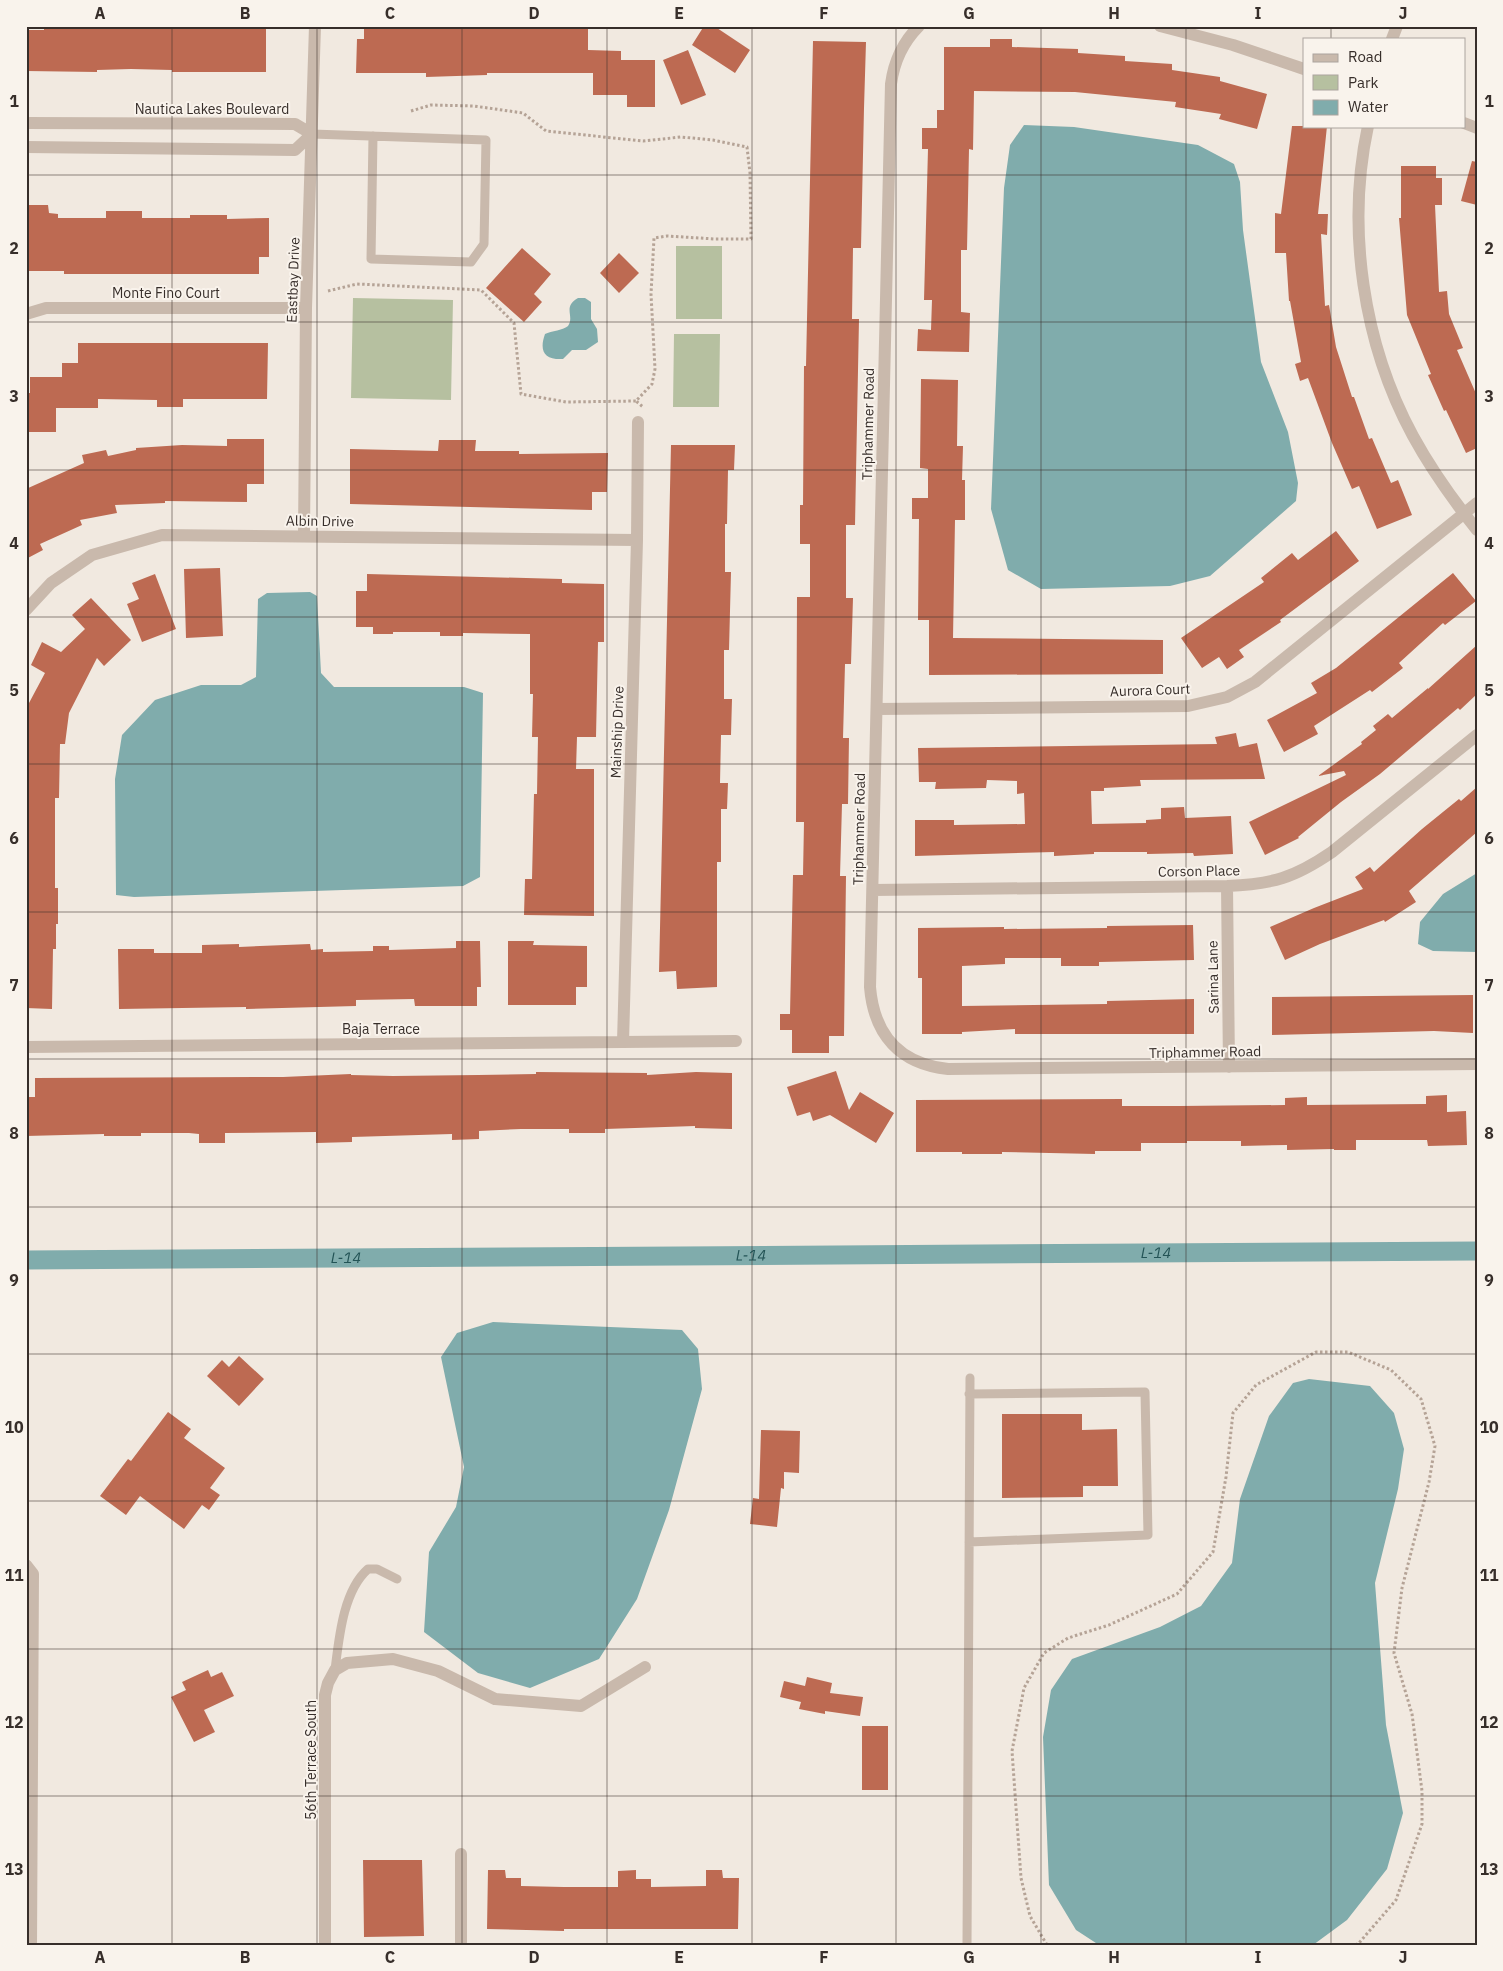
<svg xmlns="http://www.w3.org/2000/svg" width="1503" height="1971" viewBox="0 0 1503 1971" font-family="'IBM Plex Sans',sans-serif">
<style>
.green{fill:#b6c0a0}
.water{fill:#80acac}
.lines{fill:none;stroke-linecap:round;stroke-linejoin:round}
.canal{stroke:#80acac;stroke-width:19}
.building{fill:#bd6a52}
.path{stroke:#b5a396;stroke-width:3;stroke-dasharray:2.5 2.5;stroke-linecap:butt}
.service{stroke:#c9b9ac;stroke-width:9}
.minor{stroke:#c9b9ac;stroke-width:12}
.grid{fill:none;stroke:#372e2a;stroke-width:1;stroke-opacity:0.55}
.labels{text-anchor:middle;stroke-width:4;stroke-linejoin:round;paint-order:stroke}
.street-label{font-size:14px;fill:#372e2a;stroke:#f9f3ec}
.water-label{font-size:15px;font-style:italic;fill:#235456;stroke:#f9f3ec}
.neatline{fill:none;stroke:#372e2a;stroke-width:2}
.grid-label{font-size:16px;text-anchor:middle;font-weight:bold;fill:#372e2a}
</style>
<rect width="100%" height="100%" fill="#f1e9e0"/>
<path class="green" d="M 676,246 L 722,246 L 722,319 L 676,319 Z
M 353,298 L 453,300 L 451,400 L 351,398 Z
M 674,334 L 720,334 L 719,407 L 673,407 Z"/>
<path class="water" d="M 1024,125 L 1074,127 L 1198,145 L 1234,164 L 1240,182 L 1243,230 L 1261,362 L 1288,432 L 1298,483 L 1296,501 L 1210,576 L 1170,586 L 1041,589 L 1008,570 L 991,509 L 1004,188 L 1010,145 Z
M 578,298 L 585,298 L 591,302 L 591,319 L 597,329 L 598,342 L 586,350 L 572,350 L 563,359 C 544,360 539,351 545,334 C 551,331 564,330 568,326 C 575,316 562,307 578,298 Z
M 310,592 L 317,596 L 321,673 L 334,687 L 464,687 L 483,693 L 480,877 L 463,886 L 134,897 L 116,895 L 115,779 L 122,735 L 155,700 L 201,685 L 241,685 L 256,677 L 258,599 L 267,593 Z
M 1477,873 L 1477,952 L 1433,951 L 1418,944 L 1420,922 L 1443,894 Z
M 493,1322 L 682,1330 L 698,1349 L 702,1389 L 669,1510 L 637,1599 L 599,1659 L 530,1688 L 478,1673 L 424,1632 L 429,1552 L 456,1507 L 464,1467 L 441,1357 L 457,1333 Z
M 1309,1379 L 1370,1386 L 1394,1413 L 1404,1449 L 1398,1489 L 1375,1583 L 1386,1725 L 1403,1813 L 1387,1869 L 1347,1920 L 1313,1945 L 1099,1945 L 1076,1930 L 1049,1885 L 1043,1737 L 1051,1690 L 1072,1659 L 1160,1627 L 1201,1606 L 1232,1563 L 1240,1499 L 1269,1416 L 1293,1383 Z"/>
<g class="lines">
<path class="canal" id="s1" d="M 26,1260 L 1477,1251"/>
</g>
<path class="building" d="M 44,26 L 266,26 L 266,72 L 172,72 L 172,70 L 131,69 L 97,70 L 97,72 L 26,71 L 26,30 L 44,30 Z
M 364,26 L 588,26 L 588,50 L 621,51 L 621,60 L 655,60 L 655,107 L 627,107 L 627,95 L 593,95 L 593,73 L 487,73 L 487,75 L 426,77 L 426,73 L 356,73 L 357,39 L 364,39 Z
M 704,26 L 714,26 L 750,50 L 735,73 L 692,45 Z
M 990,39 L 1012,39 L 1012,47 L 1078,49 L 1078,53 L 1125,56 L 1125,61 L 1172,64 L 1172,70 L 1220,77 L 1220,81 L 1267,94 L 1257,129 L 1219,119 L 1221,114 L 1175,107 L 1176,102 L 1075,92 L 974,91 L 973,150 L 969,149 L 967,250 L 961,250 L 961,312 L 970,313 L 969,352 L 917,351 L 918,329 L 931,330 L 932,300 L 924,300 L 928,149 L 922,149 L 922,128 L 937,128 L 937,110 L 944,110 L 944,47 L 990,47 Z
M 813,41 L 866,42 L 864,108 L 861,248 L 853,248 L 852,319 L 859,319 L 855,525 L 846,525 L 846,598 L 853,598 L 851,664 L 845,664 L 843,738 L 849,738 L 848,804 L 842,804 L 840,876 L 846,876 L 844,1036 L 829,1036 L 829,1053 L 792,1053 L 792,1030 L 780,1030 L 780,1014 L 790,1014 L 793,875 L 803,875 L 804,822 L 796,822 L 797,597 L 810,597 L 810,544 L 800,544 L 800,505 L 803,505 L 804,366 L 806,366 L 807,319 Z
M 688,50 L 706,95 L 681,105 L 663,60 Z
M 1292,126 L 1327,126 L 1318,214 L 1328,214 L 1327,235 L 1321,234 L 1325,306 L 1329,305 L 1336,347 L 1352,397 L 1354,397 L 1369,439 L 1372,438 L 1391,483 L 1398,480 L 1412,515 L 1377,529 L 1359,486 L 1352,489 L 1332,443 L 1308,378 L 1300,381 L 1295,364 L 1301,362 L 1290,301 L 1289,301 L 1286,253 L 1275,253 L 1275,213 L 1281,214 Z
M 1472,161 L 1477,162 L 1477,205 L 1461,201 Z
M 1401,166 L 1436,166 L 1436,178 L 1442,178 L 1442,205 L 1435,205 L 1439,292 L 1447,291 L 1449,314 L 1463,348 L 1457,350 L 1477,396 L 1477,448 L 1466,453 L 1446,410 L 1444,411 L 1428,375 L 1431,374 L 1407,315 L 1399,218 L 1401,218 Z
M 26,205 L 48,205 L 49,213 L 58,214 L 58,218 L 106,218 L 106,211 L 142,211 L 142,218 L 190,218 L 190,215 L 227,215 L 227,219 L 269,218 L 269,257 L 259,257 L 259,274 L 64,274 L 64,271 L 26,271 Z
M 522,248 L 551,274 L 534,294 L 542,302 L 524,322 L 486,288 Z
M 619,253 L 639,273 L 619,293 L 600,273 Z
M 78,343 L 268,343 L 267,399 L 183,399 L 183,407 L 157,407 L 157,400 L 98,399 L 98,408 L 56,408 L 56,432 L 26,432 L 26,393 L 30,393 L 30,377 L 62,377 L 62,363 L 78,363 Z
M 921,379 L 958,380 L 957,446 L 963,446 L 962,480 L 965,480 L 965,520 L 955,520 L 953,638 L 1163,640 L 1163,674 L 929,675 L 929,620 L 918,620 L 919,519 L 912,519 L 912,498 L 928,498 L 928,469 L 920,468 Z
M 227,439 L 264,439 L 264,484 L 247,484 L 247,502 L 165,501 L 165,503 L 115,505 L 117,513 L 80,520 L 82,525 L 40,544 L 43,550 L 26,559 L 26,489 L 84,463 L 82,455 L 106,450 L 108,456 L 136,450 L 136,448 L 182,445 L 227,446 Z
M 439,440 L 476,440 L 475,451 L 519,451 L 519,454 L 608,453 L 607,492 L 592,492 L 592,510 L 350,504 L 350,449 L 438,451 Z
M 671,445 L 735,445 L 734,470 L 728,470 L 727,524 L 725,524 L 725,572 L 731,572 L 729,650 L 724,650 L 724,699 L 732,699 L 731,735 L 721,735 L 720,783 L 728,783 L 727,809 L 721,809 L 721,862 L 717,862 L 717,987 L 677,989 L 676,971 L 659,972 Z
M 1336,531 L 1359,561 L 1280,620 L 1281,622 L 1239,650 L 1244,657 L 1227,669 L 1219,657 L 1202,668 L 1181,638 L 1264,582 L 1261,578 L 1292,553 L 1298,560 Z
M 220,568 L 223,636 L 186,638 L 184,569 Z
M 1453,573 L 1476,601 L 1445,625 L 1443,623 L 1399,663 L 1403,668 L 1372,692 L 1370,690 L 1314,726 L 1318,734 L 1284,752 L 1267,720 L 1317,693 L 1311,683 L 1336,668 Z
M 155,574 L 176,629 L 142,642 L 127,604 L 139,599 L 132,583 Z
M 367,574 L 562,579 L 562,583 L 604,584 L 604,642 L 598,642 L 596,737 L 577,737 L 576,769 L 594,769 L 594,916 L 524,915 L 525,879 L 532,879 L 534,794 L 537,794 L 538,737 L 532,737 L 533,694 L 530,694 L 530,634 L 463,633 L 463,636 L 440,636 L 440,632 L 393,632 L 393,634 L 373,634 L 373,627 L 356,627 L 356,591 L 367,591 Z
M 91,598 L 131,640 L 104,666 L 97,658 L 69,713 L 65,744 L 60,744 L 59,798 L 55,798 L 55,888 L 58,888 L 58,924 L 56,924 L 56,949 L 53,949 L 52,1009 L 26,1008 L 26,703 L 29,703 L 45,673 L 31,665 L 42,642 L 61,652 L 85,629 L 72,615 Z
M 1477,645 L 1477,694 L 1460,710 L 1458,708 L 1380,774 L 1341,802 L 1298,837 L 1299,838 L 1265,855 L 1249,822 L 1346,775 L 1344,771 L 1318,776 L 1362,744 L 1361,742 L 1376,730 L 1373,726 L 1388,714 L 1392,718 L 1428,688 L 1428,689 Z
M 1236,733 L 1239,747 L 1257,743 L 1265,779 L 1140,780 L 1141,786 L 1104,788 L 1104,791 L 1091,791 L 1092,824 L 1146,823 L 1146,820 L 1161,819 L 1161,808 L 1184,807 L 1185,818 L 1231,816 L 1233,854 L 1194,856 L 1193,853 L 1147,854 L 1147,852 L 1094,852 L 1094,854 L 1054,856 L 1054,852 L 915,856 L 915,820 L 954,820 L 954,825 L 1025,824 L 1024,793 L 1017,794 L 1017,781 L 987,780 L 986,788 L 935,789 L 936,782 L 919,782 L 918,748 L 1217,744 L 1215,737 Z
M 1477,787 L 1477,832 L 1409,891 L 1416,902 L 1385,922 L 1384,920 L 1320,944 L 1285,960 L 1270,927 L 1314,908 L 1363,889 L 1355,877 L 1370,867 L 1374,872 L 1422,829 L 1459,799 L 1461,801 Z
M 1193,925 L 1194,960 L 1099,962 L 1099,966 L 1061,966 L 1061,958 L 1005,958 L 1005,964 L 962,966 L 962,1006 L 1107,1004 L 1107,1001 L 1194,999 L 1194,1034 L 1015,1034 L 1015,1029 L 962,1032 L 962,1034 L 922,1034 L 922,978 L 918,978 L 918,928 L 1004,927 L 1004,929 L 1107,928 L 1107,926 Z
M 456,941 L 480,941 L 481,987 L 477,987 L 477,1006 L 415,1006 L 414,999 L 356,1000 L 356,1006 L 246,1009 L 246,1007 L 119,1009 L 118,949 L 154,949 L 154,953 L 202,953 L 202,945 L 239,944 L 239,947 L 310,944 L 311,950 L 323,949 L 323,952 L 373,951 L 373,946 L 389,946 L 389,950 L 456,948 Z
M 508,941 L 534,941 L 533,945 L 587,946 L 587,987 L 576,987 L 576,1005 L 508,1005 Z
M 1473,995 L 1473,1033 L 1434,1031 L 1272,1035 L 1272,997 Z
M 836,1071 L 849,1110 L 860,1092 L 894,1113 L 876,1143 L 830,1115 L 813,1121 L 810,1112 L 797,1116 L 787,1087 Z
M 536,1072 L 647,1073 L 647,1075 L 696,1072 L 732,1073 L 732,1129 L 695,1128 L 695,1126 L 605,1129 L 605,1133 L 569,1133 L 569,1129 L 521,1129 L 479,1131 L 479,1139 L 452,1140 L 452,1134 L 352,1137 L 352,1142 L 316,1143 L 316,1132 L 225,1133 L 225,1143 L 199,1143 L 199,1134 L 189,1133 L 141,1133 L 141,1136 L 104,1136 L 104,1134 L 26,1136 L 26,1097 L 35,1097 L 35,1078 L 283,1077 L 351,1074 L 351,1075 L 393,1076 L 478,1075 L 536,1074 Z
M 1447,1095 L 1447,1112 L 1466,1111 L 1467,1145 L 1428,1146 L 1427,1140 L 1356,1140 L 1356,1150 L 1334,1150 L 1334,1149 L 1287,1150 L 1287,1145 L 1241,1146 L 1241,1141 L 1187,1141 L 1187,1143 L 1141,1143 L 1141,1151 L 1095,1151 L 1095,1154 L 1002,1152 L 1002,1154 L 962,1154 L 962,1152 L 916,1152 L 916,1100 L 1122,1099 L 1122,1106 L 1180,1106 L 1285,1105 L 1285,1098 L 1307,1097 L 1307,1105 L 1426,1104 L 1426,1096 Z
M 239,1356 L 264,1379 L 239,1406 L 207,1376 L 222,1360 L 229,1367 Z
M 168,1412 L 191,1429 L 184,1438 L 225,1468 L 210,1488 L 220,1495 L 209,1510 L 202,1505 L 184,1529 L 140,1496 L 126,1515 L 100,1496 L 128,1459 L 131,1461 Z
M 1002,1414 L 1082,1414 L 1082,1430 L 1117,1429 L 1118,1486 L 1083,1486 L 1083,1497 L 1002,1498 Z
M 761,1430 L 800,1431 L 799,1473 L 784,1472 L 784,1489 L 781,1488 L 777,1527 L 750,1524 L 753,1498 L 759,1499 Z
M 208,1670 L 211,1677 L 222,1672 L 234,1696 L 204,1710 L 215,1732 L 194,1742 L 171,1697 L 186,1690 L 182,1682 Z
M 807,1677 L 832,1683 L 830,1693 L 863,1697 L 860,1716 L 825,1711 L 825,1714 L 799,1709 L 801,1702 L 780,1697 L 784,1681 L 805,1686 Z
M 862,1726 L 888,1726 L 888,1790 L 862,1790 Z
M 363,1860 L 422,1860 L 424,1936 L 364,1937 Z
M 488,1870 L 505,1870 L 506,1878 L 521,1878 L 521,1886 L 564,1887 L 618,1887 L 618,1871 L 636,1870 L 636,1879 L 651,1879 L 651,1887 L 706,1886 L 706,1870 L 722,1870 L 723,1878 L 739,1878 L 738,1929 L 564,1929 L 564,1931 L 487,1929 Z"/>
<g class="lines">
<path class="path" d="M 411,111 L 431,105 L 474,106 L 523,113 L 546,131 L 643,141 L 681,137 L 713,140 L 747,147 L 750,173 L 751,239 L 715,239 L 667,236 L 654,238 L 651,294 L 655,369 L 652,384 L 636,401 L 643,407
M 328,291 L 357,284 L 481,290 L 514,323 L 521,394 L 566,402 L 636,401
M 1047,1945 L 1030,1916 L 1021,1878 L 1012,1751 L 1024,1688 L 1044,1653 L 1068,1638 L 1109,1625 L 1177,1594 L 1213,1552 L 1226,1477 L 1233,1413 L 1256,1385 L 1316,1352 L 1348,1352 L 1391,1370 L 1421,1399 L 1435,1446 L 1429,1482 L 1402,1588 L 1394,1653 L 1412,1714 L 1422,1791 L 1422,1824 L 1396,1900 L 1359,1943 L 1355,1945"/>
<path class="service" d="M 312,134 L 486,140 L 484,244 L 471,262 L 371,259 L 373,136
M 969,1542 L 1148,1535 L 1145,1392 L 969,1394
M 335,1670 C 339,1638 343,1591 368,1569 L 377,1569 L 397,1579
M 967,1945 L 970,1378"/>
<path class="minor" d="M 919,26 C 902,43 894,61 891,84 L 870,987 C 874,1035 900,1064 948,1069 L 1477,1064
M 1160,26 L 1233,45 L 1304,69
M 1392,39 L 1397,26
M 26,123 L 295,124 L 312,134 L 295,150 L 26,147
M 1464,123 L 1477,128
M 1368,126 C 1346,228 1363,344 1413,436 C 1431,469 1453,500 1477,530
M 26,314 L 46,308 L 306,308
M 304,536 L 306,308 L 315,26
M 26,610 L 51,583 L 92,555 L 162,535 L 637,540
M 877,709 L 1188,706 L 1227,697 L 1255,682 L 1477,503
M 1227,886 L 1229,1067
M 873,890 L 1227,886 C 1273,884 1294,878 1332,852 L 1477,735
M 623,1042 L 637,540 L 638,422
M 26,1047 L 736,1041
M 26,1565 L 33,1574 L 31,1945
M 325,1945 L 325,1695 L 328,1683 L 335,1670 L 347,1663 L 393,1659 L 438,1671 L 495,1699 L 581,1706 L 645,1667
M 461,1945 L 461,1854"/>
</g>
<path class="grid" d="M 172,26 L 172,1945M 317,26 L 317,1945M 462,26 L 462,1945M 607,26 L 607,1945M 752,26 L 752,1945M 896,26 L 896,1945M 1041,26 L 1041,1945M 1186,26 L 1186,1945M 1331,26 L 1331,39M 1331,126 L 1331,1945M 26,175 L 1477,175M 26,322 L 1477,322M 26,470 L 1477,470M 26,617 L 1477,617M 26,764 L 1477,764M 26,912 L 1477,912M 26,1059 L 1477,1059M 26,1207 L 1477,1207M 26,1354 L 1477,1354M 26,1501 L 1477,1501M 26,1649 L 1477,1649M 26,1796 L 1477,1796"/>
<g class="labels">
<g class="street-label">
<text x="212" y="114">Nautica Lakes Boulevard</text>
<text transform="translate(293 280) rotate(-88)" y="5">Eastbay Drive</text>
<text x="166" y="298">Monte Fino Court</text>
<text transform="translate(868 424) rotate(-89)" y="5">Triphammer Road</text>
<text transform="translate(320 521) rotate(1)" y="5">Albin Drive</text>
<text transform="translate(1150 690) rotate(-2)" y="5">Aurora Court</text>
<text transform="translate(617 732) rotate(-88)" y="5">Mainship Drive</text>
<text transform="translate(859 829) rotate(-89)" y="5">Triphammer Road</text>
<text transform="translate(1199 871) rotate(-1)" y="5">Corson Place</text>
<text transform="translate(1213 977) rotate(-91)" y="5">Sarina Lane</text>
<text x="381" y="1034">Baja Terrace</text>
<text transform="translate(1205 1052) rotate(-1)" y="5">Triphammer Road</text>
<text transform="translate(311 1760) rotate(-90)" y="5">56th Terrace South</text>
</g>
<g class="water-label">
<text dy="5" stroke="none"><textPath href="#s1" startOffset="1130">L-14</textPath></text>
<text dy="5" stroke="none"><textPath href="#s1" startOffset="725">L-14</textPath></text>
<text dy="5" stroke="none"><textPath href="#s1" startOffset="320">L-14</textPath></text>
</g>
</g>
<rect width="1503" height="1971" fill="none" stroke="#f9f3ec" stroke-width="55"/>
<rect x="1303" y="38" width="162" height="90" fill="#f9f3ec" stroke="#aba49e"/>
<rect x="1313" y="54" width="25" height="8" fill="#c9b9ac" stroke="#aba49e"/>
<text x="1348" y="62" font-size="15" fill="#372e2a">Road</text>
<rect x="1313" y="75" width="25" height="15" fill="#b6c0a0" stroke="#aba49e"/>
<text x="1348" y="88" font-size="15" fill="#372e2a">Park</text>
<rect x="1313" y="100" width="25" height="15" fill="#80acac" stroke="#aba49e"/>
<text x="1348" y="112" font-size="15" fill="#372e2a">Water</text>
<rect x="28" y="28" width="1448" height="1916" class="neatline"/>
<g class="grid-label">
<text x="100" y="19">A</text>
<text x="245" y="19">B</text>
<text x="390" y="19">C</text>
<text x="534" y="19">D</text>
<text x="679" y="19">E</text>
<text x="824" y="19">F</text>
<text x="969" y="19">G</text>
<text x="1114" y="19">H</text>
<text x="1258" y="19">I</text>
<text x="1403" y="19">J</text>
<text x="14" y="107">1</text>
<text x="1489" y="107">1</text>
<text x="14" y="254">2</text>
<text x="1489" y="254">2</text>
<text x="14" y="402">3</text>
<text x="1489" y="402">3</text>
<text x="14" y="549">4</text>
<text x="1489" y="549">4</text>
<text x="14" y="696">5</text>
<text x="1489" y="696">5</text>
<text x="14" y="844">6</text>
<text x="1489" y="844">6</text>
<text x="14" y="991">7</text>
<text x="1489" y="991">7</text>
<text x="14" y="1139">8</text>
<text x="1489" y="1139">8</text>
<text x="14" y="1286">9</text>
<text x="1489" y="1286">9</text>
<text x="14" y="1433">10</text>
<text x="1489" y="1433">10</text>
<text x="14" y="1581">11</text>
<text x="1489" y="1581">11</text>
<text x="14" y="1728">12</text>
<text x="1489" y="1728">12</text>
<text x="14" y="1875">13</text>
<text x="1489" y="1875">13</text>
<text x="100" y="1963">A</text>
<text x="245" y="1963">B</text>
<text x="390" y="1963">C</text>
<text x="534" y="1963">D</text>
<text x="679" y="1963">E</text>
<text x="824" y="1963">F</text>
<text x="969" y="1963">G</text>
<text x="1114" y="1963">H</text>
<text x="1258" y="1963">I</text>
<text x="1403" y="1963">J</text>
</g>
</svg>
